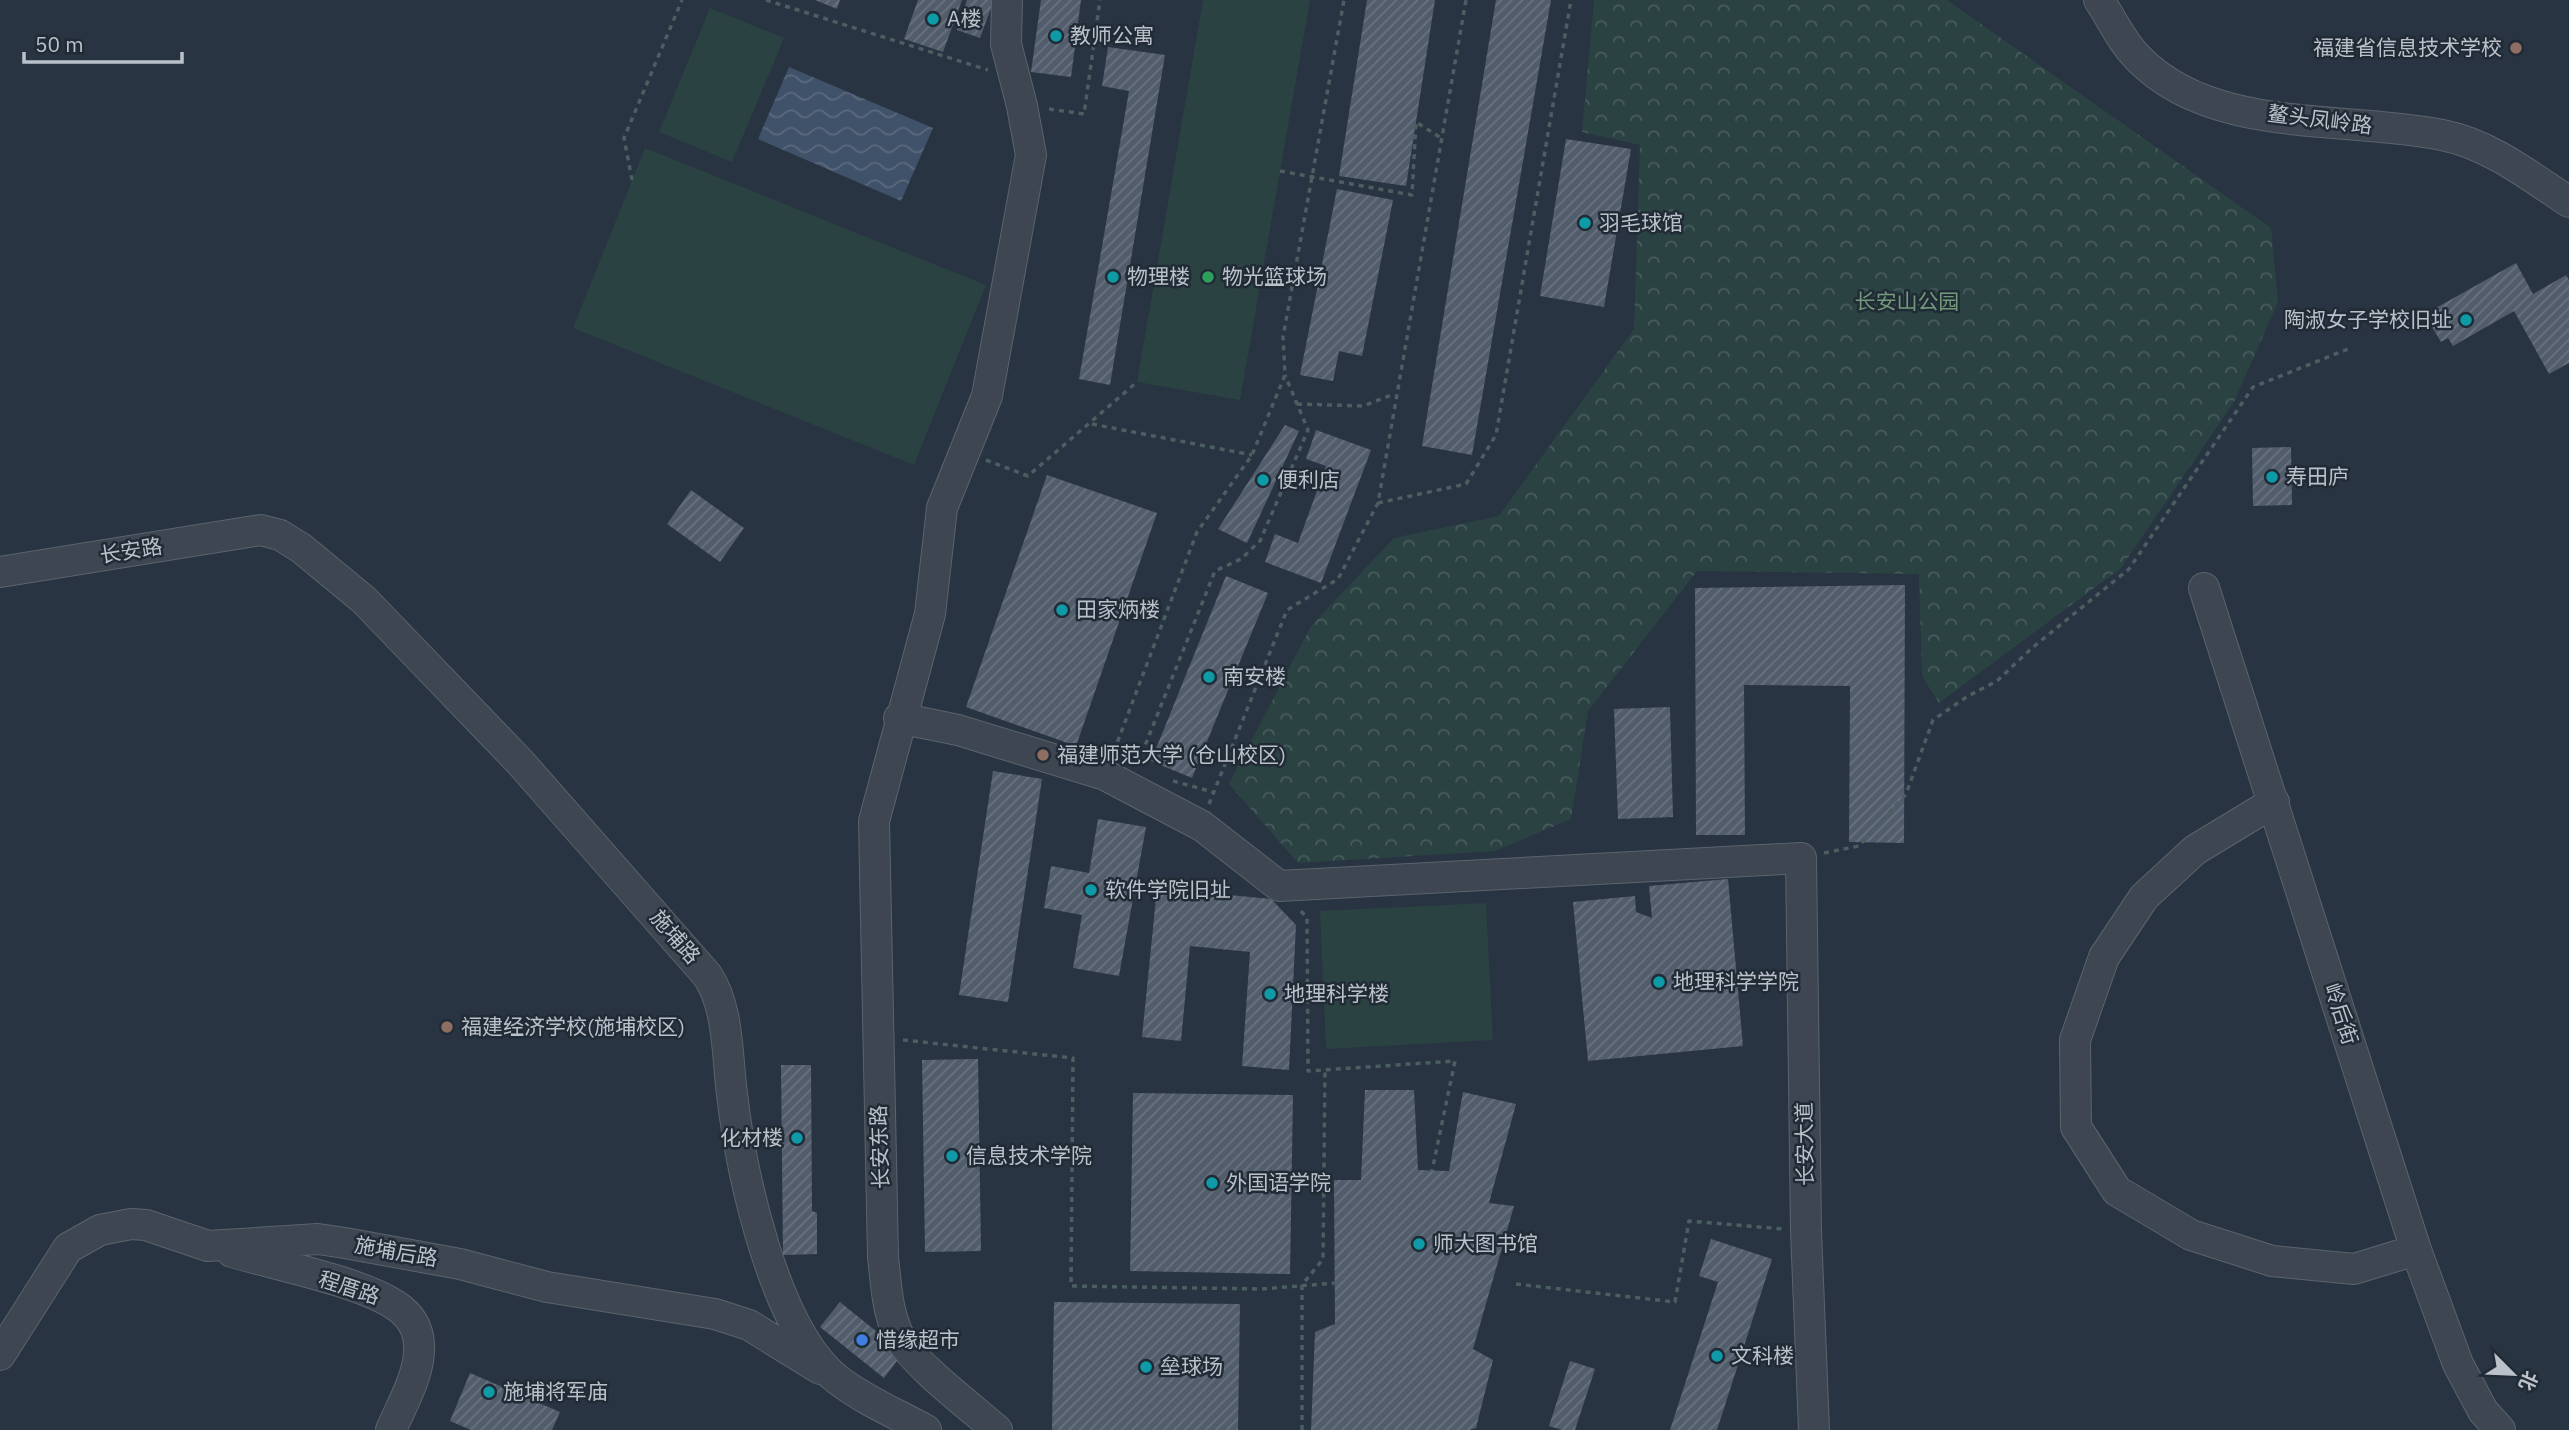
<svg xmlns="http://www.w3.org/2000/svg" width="2569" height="1430" viewBox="0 0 2569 1430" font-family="'IBM Plex Sans','Noto Sans SC',sans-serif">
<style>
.forest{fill:url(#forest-crowns)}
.pitch{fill:#2b4243}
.water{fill:url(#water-waves)}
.building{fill:url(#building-hatch)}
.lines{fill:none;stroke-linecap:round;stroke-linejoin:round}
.minor-casing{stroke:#5b646e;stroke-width:32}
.path{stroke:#4b5f61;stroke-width:3.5;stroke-dasharray:5 5;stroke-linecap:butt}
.minor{stroke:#3d4651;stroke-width:30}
.culture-dot{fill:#0f9aa8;stroke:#212b36;stroke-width:2.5}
.education-dot{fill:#8d6e63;stroke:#212b36;stroke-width:2.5}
.leisure-dot{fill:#2e9e5b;stroke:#212b36;stroke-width:2.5}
.shop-dot{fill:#3f7fe0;stroke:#212b36;stroke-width:2.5}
.labels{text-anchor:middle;stroke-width:5;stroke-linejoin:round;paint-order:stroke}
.poi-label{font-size:21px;fill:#bac1cb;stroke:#212b36;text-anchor:start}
.street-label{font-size:21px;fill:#bac1cb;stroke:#212b36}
.park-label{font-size:21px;fill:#729a7a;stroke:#212b36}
</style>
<defs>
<pattern id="forest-crowns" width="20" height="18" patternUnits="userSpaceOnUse" patternTransform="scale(1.75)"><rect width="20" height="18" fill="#2b4243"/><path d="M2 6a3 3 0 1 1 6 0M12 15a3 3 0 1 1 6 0" fill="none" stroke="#485c5d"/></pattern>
<pattern id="water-waves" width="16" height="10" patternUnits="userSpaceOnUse" patternTransform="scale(1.75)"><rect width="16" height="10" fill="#405269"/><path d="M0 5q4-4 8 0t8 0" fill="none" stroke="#5a697d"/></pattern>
<pattern id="building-hatch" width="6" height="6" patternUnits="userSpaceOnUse" patternTransform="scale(1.75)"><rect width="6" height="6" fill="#525d6c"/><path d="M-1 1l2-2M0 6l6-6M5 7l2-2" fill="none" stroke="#697280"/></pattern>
</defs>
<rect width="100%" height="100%" fill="#283441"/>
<path class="forest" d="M 1594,0 L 1947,0 L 2271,228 L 2278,302 L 2234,402 L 2121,568 L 1939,703 L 1922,676 L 1919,574 L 1697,571 L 1588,711 L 1571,819 L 1495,851 L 1298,863 L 1229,784 L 1311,626 L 1394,538 L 1499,516 L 1634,329 L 1640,145 L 1582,132 Z"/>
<path class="pitch" d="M 1203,0 L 1310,0 L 1240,400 L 1137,382 Z
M 710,8 L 784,38 L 732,162 L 659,132 Z
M 645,148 L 986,285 L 914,465 L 573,328 Z
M 1486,903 L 1493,1040 L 1326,1049 L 1320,911 Z"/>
<path class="water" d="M 789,67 L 933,128 L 901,201 L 758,139 Z"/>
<path class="building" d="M 815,0 L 840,0 L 837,9 Z
M 918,0 L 962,0 L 943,52 L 904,39 Z
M 967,0 L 994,0 L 980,38 L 957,30 Z
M 1041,0 L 1081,0 L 1071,77 L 1031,72 Z
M 1367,0 L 1435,0 L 1406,186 L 1339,176 Z
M 1496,0 L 1551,0 L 1472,455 L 1422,446 Z
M 1108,47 L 1165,55 L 1110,385 L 1079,379 L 1129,91 L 1102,86 Z
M 1566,139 L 1631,149 L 1604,307 L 1540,296 Z
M 1337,189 L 1393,200 L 1362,356 L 1339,351 L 1333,381 L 1300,375 Z
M 2516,263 L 2533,294 L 2566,275 L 2569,280 L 2569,363 L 2549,374 L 2514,311 L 2453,346 L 2448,338 L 2441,342 L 2429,322 L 2438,317 L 2434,309 Z
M 1285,425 L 1299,431 L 1247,543 L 1218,529 Z
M 1316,430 L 1371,450 L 1321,583 L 1265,562 L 1275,534 L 1298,543 L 1326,466 L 1306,459 Z
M 2291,447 L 2292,505 L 2253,506 L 2252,448 Z
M 1047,475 L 1157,513 L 1076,746 L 966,707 Z
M 691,490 L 744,528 L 720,562 L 667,524 Z
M 1226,576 L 1268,593 L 1192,778 L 1151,761 Z
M 1905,585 L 1904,843 L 1849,842 L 1850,686 L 1744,685 L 1745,835 L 1696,835 L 1695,588 Z
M 1670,707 L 1673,817 L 1618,819 L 1614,709 Z
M 993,771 L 1042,779 L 1008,1002 L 959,995 Z
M 1098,819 L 1146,827 L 1119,976 L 1073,968 L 1082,915 L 1044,908 L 1051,866 L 1089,873 Z
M 1728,879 L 1743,1046 L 1588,1061 L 1573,902 L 1635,896 L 1636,912 L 1652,918 L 1649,886 Z
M 1157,888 L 1271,899 L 1296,925 L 1289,1070 L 1242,1066 L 1250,952 L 1190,946 L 1181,1041 L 1142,1037 Z
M 978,1059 L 981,1251 L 925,1252 L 922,1060 Z
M 781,1065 L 811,1065 L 812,1211 L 817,1213 L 817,1254 L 783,1255 Z
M 1365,1090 L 1414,1090 L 1418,1170 L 1449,1171 L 1463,1092 L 1516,1104 L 1489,1203 L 1514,1206 L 1473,1349 L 1493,1360 L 1476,1428 L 1469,1430 L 1311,1430 L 1315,1332 L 1335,1324 L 1334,1180 L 1361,1180 Z
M 1133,1093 L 1293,1095 L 1290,1274 L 1130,1271 Z
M 1711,1239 L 1772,1259 L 1717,1430 L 1670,1430 L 1718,1282 L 1699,1276 Z
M 840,1302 L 903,1353 L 884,1378 L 820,1327 Z
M 1054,1302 L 1240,1304 L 1238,1430 L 1052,1430 Z
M 1570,1361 L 1595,1369 L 1575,1430 L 1562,1430 L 1549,1426 Z
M 470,1373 L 560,1412 L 552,1430 L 471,1430 L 450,1421 Z"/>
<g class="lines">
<g class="minor-casing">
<path id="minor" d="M 2099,0 C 2112,19 2121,41 2138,58 C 2212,135 2345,115 2442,135 C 2489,144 2530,176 2569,202
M 0,572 L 261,530 L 280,535 L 301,548 L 364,600 L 520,762 L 707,975 C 729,1007 727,1056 732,1094 C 741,1172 774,1330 838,1380 C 864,1400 897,1414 926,1430
M 2204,588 L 2416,1250 L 2458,1364 L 2483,1411 L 2500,1430
M 899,718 L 958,730 L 1105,775 L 1202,826 L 1279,886 L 1801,858 L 1806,1231 L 1814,1430
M 2274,802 L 2195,850 L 2144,897 L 2104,957 L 2075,1040 L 2076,1127 L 2117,1191 L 2191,1235 L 2272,1261 L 2354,1269 L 2416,1250
M 232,1252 C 276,1265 358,1281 395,1305 C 409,1314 418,1327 419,1344 C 421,1373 402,1404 391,1430
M 0,1355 L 68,1248 L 100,1230 L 131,1224 L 146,1225 L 208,1246 L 318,1239 L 345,1243 L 460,1264 L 547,1287 L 715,1314 L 749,1325 L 820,1369
M 997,1430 C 971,1407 914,1365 899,1336 C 887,1312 886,1283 883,1257 L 874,821 L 930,614 L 942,508 L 987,396 L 1031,155 L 1022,106 L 1006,44 L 1007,0"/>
</g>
<path class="path" d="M 766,0 L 988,70
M 1049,109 L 1084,114 L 1100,0
M 1280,171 L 1412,195 L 1416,122 L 1441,138
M 632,180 L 624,138 L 682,0
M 1297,404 L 1363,406 L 1394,394
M 1092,424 L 1252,455
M 986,460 L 1028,476 L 1137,382
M 1378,503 L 1466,484 L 1496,435 L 1571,0
M 1114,751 L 1197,532 L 1252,455 L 1285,375 L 1283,337 L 1344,0
M 1138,763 L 1215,571 L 1241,559 L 1260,541 L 1308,430 L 1285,375
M 1173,781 L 1213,792
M 1209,804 L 1287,610 L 1338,579 L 1378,503 L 1466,0
M 1824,853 L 1859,846 L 1906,794 L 1933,720 L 1968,696 L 1997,681 L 2032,648 L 2129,569 L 2253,387 L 2348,349
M 1301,911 L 1307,918 L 1308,1071 L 1455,1061 L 1432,1171
M 903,1040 L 1073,1058 L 1071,1286 L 1262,1289 L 1335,1283
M 1516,1284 L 1675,1302 L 1689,1221 L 1783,1229
M 1302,1430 L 1302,1285 L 1323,1259 L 1325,1070"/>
<use href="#minor" class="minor"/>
</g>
<g class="culture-dot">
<circle cx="933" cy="19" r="7"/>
<circle cx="1056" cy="36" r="7"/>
<circle cx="1585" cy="223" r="7"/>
<circle cx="1113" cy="277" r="7"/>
<circle cx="2466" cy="320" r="7"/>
<circle cx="2272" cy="477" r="7"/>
<circle cx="1263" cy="480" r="7"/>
<circle cx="1062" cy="610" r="7"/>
<circle cx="1209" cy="677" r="7"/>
<circle cx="1091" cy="890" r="7"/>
<circle cx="1659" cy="982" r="7"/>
<circle cx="1270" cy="994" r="7"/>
<circle cx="797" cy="1138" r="7"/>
<circle cx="952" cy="1156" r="7"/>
<circle cx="1212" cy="1183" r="7"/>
<circle cx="1419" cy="1244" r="7"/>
<circle cx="1717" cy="1356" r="7"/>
<circle cx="1146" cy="1367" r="7"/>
<circle cx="489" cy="1392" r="7"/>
</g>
<g class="education-dot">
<circle cx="2516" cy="48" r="7"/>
<circle cx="1043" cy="755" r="7"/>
<circle cx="447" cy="1027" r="7"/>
</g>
<circle class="leisure-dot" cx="1208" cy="277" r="7"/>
<circle class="shop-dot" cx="862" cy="1340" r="7"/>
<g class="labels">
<g class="poi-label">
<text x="947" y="26">A楼</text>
<text x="1070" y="43">教师公寓</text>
<text x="2502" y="55" text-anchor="end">福建省信息技术学校</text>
<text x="1599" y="230">羽毛球馆</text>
<text x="1127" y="284">物理楼</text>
<text x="1222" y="284">物光篮球场</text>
<text x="2452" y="327" text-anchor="end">陶淑女子学校旧址</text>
<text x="2286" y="484">寿田庐</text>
<text x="1277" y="487">便利店</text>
<text x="1076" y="617">田家炳楼</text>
<text x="1223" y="684">南安楼</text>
<text x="1057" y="762">福建师范大学 (仓山校区)</text>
<text x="1105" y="897">软件学院旧址</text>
<text x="1673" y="989">地理科学学院</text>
<text x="1284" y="1001">地理科学楼</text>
<text x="461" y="1034">福建经济学校(施埔校区)</text>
<text x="783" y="1145" text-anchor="end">化材楼</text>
<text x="966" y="1163">信息技术学院</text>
<text x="1226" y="1190">外国语学院</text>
<text x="1433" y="1251">师大图书馆</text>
<text x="876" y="1347">惜缘超市</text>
<text x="1731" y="1363">文科楼</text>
<text x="1160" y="1374">垒球场</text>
<text x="503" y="1399">施埔将军庙</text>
</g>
<g class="street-label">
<text transform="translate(2320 120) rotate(7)" y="7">鳌头凤岭路</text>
<text transform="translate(131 551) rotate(-9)" y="7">长安路</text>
<text transform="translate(675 937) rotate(49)" y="7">施埔路</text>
<text transform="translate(2341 1014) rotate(72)" y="7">岭后街</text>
<text transform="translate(1805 1144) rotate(-91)" y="7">长安大道</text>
<text transform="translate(880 1147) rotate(-92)" y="7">长安东路</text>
<text transform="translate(396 1252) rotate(10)" y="7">施埔后路</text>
<text transform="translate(349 1288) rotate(18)" y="7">程厝路</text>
</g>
<g class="park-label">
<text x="1907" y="309">长安山公园</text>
</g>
</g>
<g transform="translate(2513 1374) rotate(114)" stroke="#212b36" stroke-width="5" paint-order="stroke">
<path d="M0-5L12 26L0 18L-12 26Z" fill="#bac1cb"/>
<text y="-10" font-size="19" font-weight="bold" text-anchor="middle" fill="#bac1cb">北</text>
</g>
<path d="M24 52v10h158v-10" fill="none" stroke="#bac1cb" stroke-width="3.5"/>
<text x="35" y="52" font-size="21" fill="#bac1cb" stroke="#212b36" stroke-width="5" paint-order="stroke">50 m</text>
</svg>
